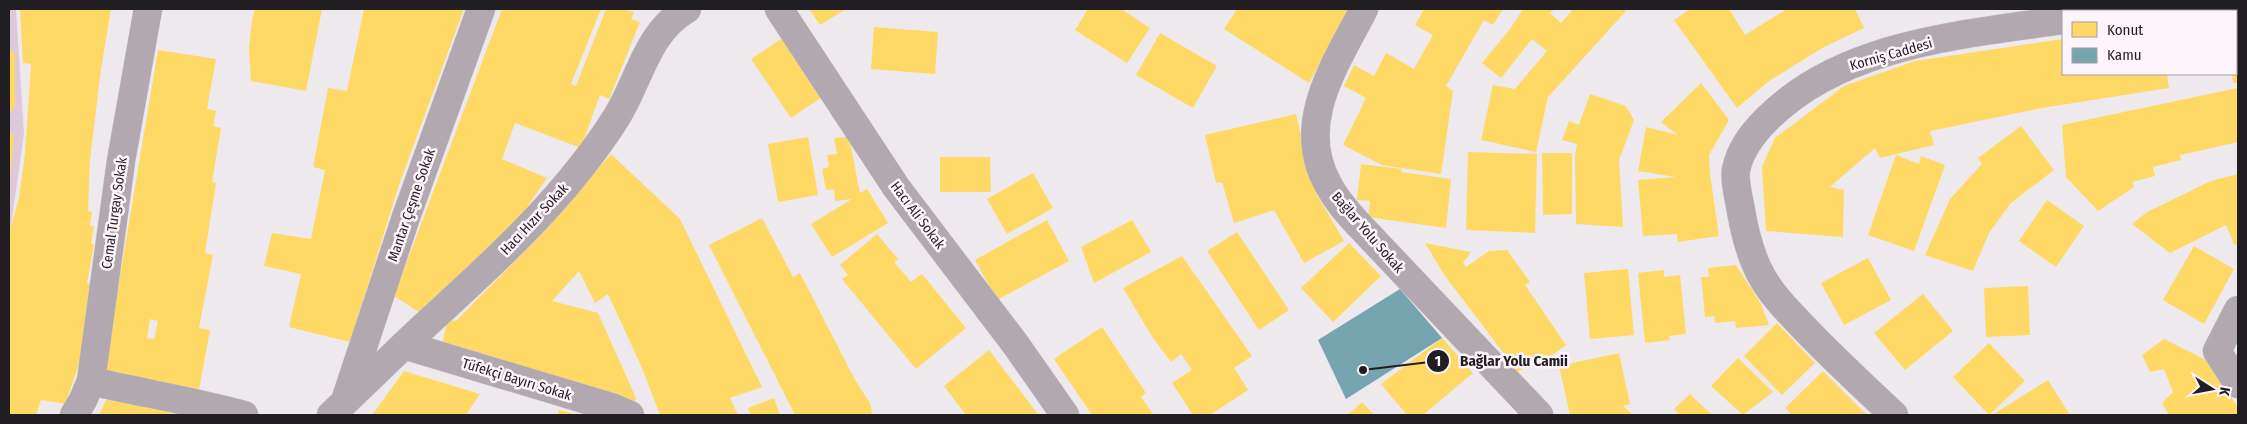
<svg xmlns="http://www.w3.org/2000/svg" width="2247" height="424" viewBox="0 0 2247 424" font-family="'Fira Sans Condensed',sans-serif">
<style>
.green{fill:#dec9da}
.homes{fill:#ffd966;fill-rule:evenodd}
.public{fill:#76a5af}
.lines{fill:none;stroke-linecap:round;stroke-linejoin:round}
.street-casing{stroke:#c8c5c7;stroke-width:29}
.secondary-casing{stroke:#c8c5c7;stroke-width:29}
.street{stroke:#b2a8b0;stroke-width:28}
.secondary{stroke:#b1a8b0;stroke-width:28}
.labels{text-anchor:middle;stroke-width:5;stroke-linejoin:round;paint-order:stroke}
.street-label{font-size:14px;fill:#211e21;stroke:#fef4fc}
.leader{fill:none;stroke:#211e21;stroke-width:2}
.callout-dot{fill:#211e21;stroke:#fef4fc;stroke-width:2}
.mark-label{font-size:15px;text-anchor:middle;font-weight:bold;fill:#fff}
.callout-label{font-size:15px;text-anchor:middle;font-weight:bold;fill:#211e21;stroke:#fef4fc;stroke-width:5;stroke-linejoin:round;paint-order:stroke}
</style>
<rect width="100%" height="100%" fill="#eee9ed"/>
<path class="green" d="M 9,9 L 16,9 L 24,134 L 9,239 Z"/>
<path class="homes" d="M 20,9 L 111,9 L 101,69 L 90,160 L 88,211 L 92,212 L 90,226 L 94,226 L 91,243 L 94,245 L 87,283 L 92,284 L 87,342 L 65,404 L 41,400 L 36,415 L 9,415 L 9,233 L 19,198 L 25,154 L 31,64 L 23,63 Z
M 255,9 L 322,9 L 306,91 L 251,81 L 249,49 L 252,20 Z
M 364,9 L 464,9 L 400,182 L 350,342 L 289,327 L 301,274 L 264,266 L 272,233 L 311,239 L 325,170 L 313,167 L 328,88 L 347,91 Z
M 502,9 L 601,9 L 571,84 L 576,86 L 606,9 L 624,9 L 634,12 L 631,19 L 640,22 L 609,99 L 600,95 L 581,148 L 515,123 L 502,159 L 547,178 L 521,216 L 422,314 L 394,296 Z
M 809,9 L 846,9 L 820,25 Z
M 1088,9 L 1121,9 L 1150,28 L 1127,63 L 1075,30 Z
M 1237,9 L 1349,9 L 1333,40 L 1309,83 L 1224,29 Z
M 1424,9 L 1503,9 L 1493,25 L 1484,20 L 1446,86 L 1453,91 L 1441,174 L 1382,165 L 1343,145 L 1366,98 L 1344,86 L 1354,65 L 1374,76 L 1386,53 L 1414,69 L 1433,35 L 1415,25 Z
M 1523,9 L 1554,9 L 1550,13 L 1561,23 L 1573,9 L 1623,9 L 1626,11 L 1548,97 L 1536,152 L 1481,140 L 1493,85 L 1515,89 L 1547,51 L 1532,39 L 1501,78 L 1482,63 L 1510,29 Z
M 1690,9 L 1729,9 L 1745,35 L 1787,9 L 1855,9 L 1864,28 L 1824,47 L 1769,81 L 1737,108 L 1674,20 Z
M 2236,16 L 2238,16 L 2238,83 L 2233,83 L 2232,74 L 2236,74 Z
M 874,27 L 938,32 L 935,74 L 871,69 Z
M 1160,33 L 1217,66 L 1193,108 L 1136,75 Z
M 787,35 L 826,94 L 791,118 L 751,59 Z
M 2063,39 L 2063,74 L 2167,74 L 2169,88 L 2042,108 L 1930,131 L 1934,145 L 1880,158 L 1875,148 L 1830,187 L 1844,190 L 1843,237 L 1766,231 L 1762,167 L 1775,138 L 1844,86 L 1915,61 Z
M 9,49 L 15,54 L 15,106 L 9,114 Z
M 158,50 L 216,59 L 207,109 L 216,111 L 213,126 L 221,128 L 212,182 L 216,183 L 205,253 L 213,255 L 199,328 L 210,330 L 199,390 L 104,372 ZM 150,319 L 158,321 L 154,339 L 147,338 Z
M 1701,83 L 1729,120 L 1709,155 L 1710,174 L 1719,236 L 1678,242 L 1677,234 L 1643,236 L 1638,180 L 1676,177 L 1638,171 L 1646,127 L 1678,135 L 1661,122 Z
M 2238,88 L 2238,142 L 2180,155 L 2181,160 L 2153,167 L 2155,176 L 2132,182 L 2134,187 L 2098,211 L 2066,177 L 2062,125 Z
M 1590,94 L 1626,106 L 1634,120 L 1619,160 L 1623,227 L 1576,224 L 1575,156 L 1577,144 L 1562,140 L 1569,121 L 1579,125 Z
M 1296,114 L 1307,162 L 1317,195 L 1344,241 L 1304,263 L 1274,210 L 1234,223 L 1222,182 L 1216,183 L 1205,135 Z
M 2021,126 L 2054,170 L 2011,203 L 1989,233 L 1973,271 L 1925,255 L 1950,199 L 1982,164 L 1978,158 Z
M 9,130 L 14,136 L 10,180 L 9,180 Z
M 808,137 L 818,195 L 778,202 L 768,144 Z
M 849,137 L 860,193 L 867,189 L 888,223 L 832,257 L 811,224 L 852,199 L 835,201 L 834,189 L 826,190 L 822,169 L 829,167 L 827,155 L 837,154 L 834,138 Z
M 1468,152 L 1537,154 L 1535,233 L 1466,230 Z
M 1542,153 L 1572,153 L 1572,214 L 1543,215 Z
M 611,154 L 680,219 L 736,334 L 762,387 L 730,398 L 738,415 L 660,415 L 642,368 L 608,294 L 595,303 L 579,271 L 552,301 L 598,313 L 636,398 L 634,407 L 441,348 L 448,320 L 456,321 L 537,239 Z
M 1896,155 L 1919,164 L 1921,156 L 1945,165 L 1914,251 L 1868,235 Z
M 940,157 L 990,157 L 991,192 L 940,192 Z
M 1361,164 L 1402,169 L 1401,172 L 1451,179 L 1446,228 L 1368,217 L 1370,201 L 1357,200 Z
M 1033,173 L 1053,208 L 1007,234 L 987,199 Z
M 2238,174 L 2238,244 L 2234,245 L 2226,225 L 2170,253 L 2132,224 L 2147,212 L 2211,181 Z
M 2047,200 L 2084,226 L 2056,267 L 2019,241 Z
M 762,218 L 793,277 L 800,273 L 854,378 L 871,405 L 872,415 L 795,415 L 709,245 Z
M 1047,220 L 1069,261 L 997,300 L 975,260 Z
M 1132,220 L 1151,252 L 1094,283 L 1081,247 Z
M 1237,232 L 1289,310 L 1259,330 L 1207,251 Z
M 877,234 L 898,259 L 894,262 L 911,282 L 922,274 L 966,328 L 916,369 L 842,279 L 848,275 L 840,265 Z
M 1349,243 L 1381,276 L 1333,322 L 1301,288 Z
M 1425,243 L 1471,252 L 1463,263 L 1466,267 L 1489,251 L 1507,250 L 1530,282 L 1525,285 L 1566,345 L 1547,359 L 1544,355 L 1518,372 L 1445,276 Z
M 2194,246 L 2234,269 L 2204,324 L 2163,300 Z
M 1182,256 L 1252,356 L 1234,368 L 1248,390 L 1210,415 L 1193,415 L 1172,383 L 1192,370 L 1181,354 L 1171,362 L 1151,335 L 1123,288 Z
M 1868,258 L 1891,300 L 1844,325 L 1821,283 Z
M 1736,265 L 1761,304 L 1769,325 L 1736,328 L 1735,321 L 1715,323 L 1714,316 L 1705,317 L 1701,277 L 1709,277 L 1708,268 Z
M 1628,269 L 1634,335 L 1590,339 L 1584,273 Z
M 1664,270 L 1664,277 L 1680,275 L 1686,334 L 1669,336 L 1670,340 L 1645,343 L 1638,273 Z
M 2028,286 L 2030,335 L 1986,337 L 1984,288 Z
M 1923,294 L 1953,331 L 1905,370 L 1874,333 Z
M 1777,323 L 1815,363 L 1782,395 L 1744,356 Z
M 1102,327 L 1146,393 L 1141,397 L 1154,415 L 1092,415 L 1054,359 Z
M 1442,338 L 1473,373 L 1423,415 L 1407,415 L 1381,384 Z
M 2164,339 L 2208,361 L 2238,408 L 2238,415 L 2169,415 L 2162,403 L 2173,392 L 2164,369 L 2150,372 L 2142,355 Z
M 1989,343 L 2025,381 L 1989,415 L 1953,377 Z
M 989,350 L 1031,405 L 1038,415 L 966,415 L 944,386 Z
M 1619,353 L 1630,404 L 1623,406 L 1633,415 L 1570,415 L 1559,366 Z
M 1738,358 L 1773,392 L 1743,415 L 1711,386 Z
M 404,371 L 480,394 L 466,415 L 372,415 Z
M 1823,371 L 1867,415 L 1792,415 L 1785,408 Z
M 2048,380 L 2070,415 L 1992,415 Z
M 1690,394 L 1712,415 L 1680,415 L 1674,409 Z
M 108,396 L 167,412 L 176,415 L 99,415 Z
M 774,398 L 780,415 L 751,415 L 748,408 Z
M 1362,402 L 1374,415 L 1348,415 Z
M 559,410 L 578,415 L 558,415 Z"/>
<path class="public" d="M 1400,289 L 1442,338 L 1346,399 L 1318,340 Z"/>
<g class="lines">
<g class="street-casing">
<path id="street" d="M 779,9 L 896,187 L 1016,345 L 1065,415
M 1364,9 C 1336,64 1293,124 1329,186 C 1337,201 1348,213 1359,225 L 1539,415
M 2238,310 L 2217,351 L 2238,384
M 404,345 L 614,408 L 630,415
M 91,381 C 142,393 193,401 244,415
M 346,398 L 406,217 L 481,9
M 74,415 L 83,400 L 91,381 L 121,161 L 148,9
M 331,415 C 361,387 391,357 421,329 C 492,264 564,200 616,118 C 640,80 646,33 687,9"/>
</g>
<g class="secondary-casing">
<path id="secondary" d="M 2120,11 L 2137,9
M 1894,415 C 1864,387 1835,360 1807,331 C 1791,314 1772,296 1761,275 C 1750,255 1745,234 1741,211 C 1739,198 1734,182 1736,170 C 1740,149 1753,133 1767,119 C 1843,43 1962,35 2063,20"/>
</g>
<use href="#street" class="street"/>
<use href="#secondary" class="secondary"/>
</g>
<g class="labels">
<g class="street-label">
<text transform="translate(1891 54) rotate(-16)" y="5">Korniş Caddesi</text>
<text transform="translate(411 205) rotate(-71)" y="5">Mantar Çeşme Sokak</text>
<text transform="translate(114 213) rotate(-82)" y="5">Cemal Turgay Sokak</text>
<text transform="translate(918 215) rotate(53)" y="5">Hacı Ali Sokak</text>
<text transform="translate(534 219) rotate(-47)" y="5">Hacı Hızır Sokak</text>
<text transform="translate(1368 232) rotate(49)" y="5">Bağlar Yolu Sokak</text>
<text transform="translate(517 379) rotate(17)" y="5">Tüfekçi Bayırı Sokak</text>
</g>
</g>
<path class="leader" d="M1363 370L1438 361"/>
<g class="callout-dot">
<circle cx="1363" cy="370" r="5"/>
<circle cx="1438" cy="361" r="12"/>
</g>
<g class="mark-label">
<text x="1438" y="366">1</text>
</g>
<g class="callout-label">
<text x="1514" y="366">Bağlar Yolu Camii</text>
</g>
<rect width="2247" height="424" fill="none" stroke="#211e21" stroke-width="20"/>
<rect x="2062" y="10" width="175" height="65" fill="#fef4fc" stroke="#a69ea4"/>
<rect x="2072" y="22" width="25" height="15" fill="#ffd966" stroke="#a69ea4"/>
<text x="2107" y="35" font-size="15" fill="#211e21">Konut</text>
<rect x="2072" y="48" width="25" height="15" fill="#76a5af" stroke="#a69ea4"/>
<text x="2107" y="60" font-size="15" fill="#211e21">Kamu</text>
<g transform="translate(2212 389) rotate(101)" stroke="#fef4fc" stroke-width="4" paint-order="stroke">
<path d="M0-4L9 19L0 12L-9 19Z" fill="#211e21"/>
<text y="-8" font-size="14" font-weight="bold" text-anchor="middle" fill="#211e21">K</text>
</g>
</svg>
